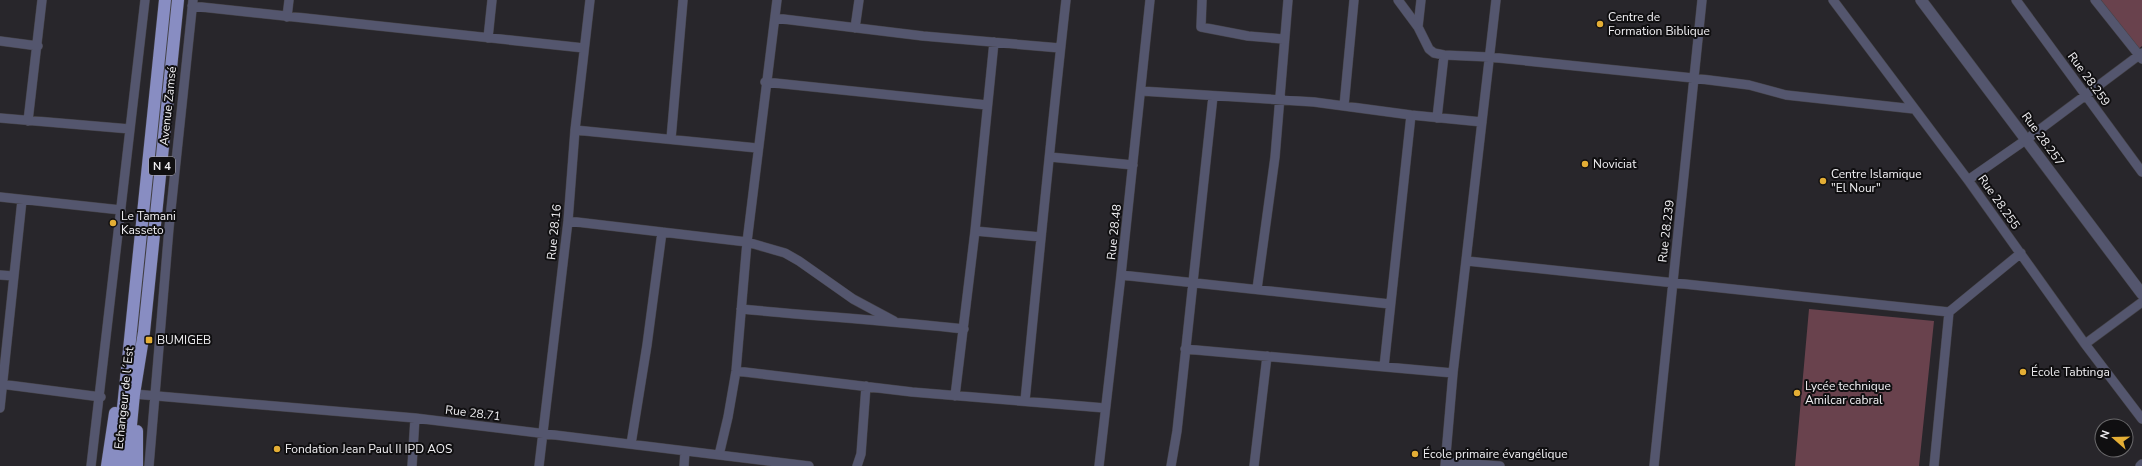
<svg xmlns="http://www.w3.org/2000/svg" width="2142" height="466" viewBox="0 0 2142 466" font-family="'Nunito Sans',sans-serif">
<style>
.green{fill:#69424d}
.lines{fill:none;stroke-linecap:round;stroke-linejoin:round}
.minor-casing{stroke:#444247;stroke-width:10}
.tertiary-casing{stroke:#444247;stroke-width:12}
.trunk-casing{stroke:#444247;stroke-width:13}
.minor{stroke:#54566e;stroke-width:9}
.tertiary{stroke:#54566e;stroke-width:11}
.trunk{stroke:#888dc2;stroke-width:12}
.poi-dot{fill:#e4ae35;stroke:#100f11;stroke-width:1.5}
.labels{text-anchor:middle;stroke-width:4;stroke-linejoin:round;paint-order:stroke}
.shield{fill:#100f11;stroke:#aeacaf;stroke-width:1}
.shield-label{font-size:11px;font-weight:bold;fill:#f1f0f3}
.poi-label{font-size:12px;fill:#f1f0f3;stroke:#100f11;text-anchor:start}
.street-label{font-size:12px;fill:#f1f0f3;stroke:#100f11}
</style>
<rect width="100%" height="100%" fill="#28262b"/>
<path class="green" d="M 2095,0 L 2142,0 L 2142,46 L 2136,51 Z
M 1809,309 L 1934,321 L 1919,466 L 1795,466 Z"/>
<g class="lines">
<g class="minor-casing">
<path id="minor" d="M 1202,0 L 1201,27 L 1248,36 L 1283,39
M 1398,0 L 1418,27
M 1421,0 L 1418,27 L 1429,49 L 1434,53 L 1444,55 L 1489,57 L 1693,78 L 1749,85 L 1786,95 L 1914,109
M 1833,0 L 1968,180 L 2085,344 L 2142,419
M 2016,0 L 2142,172
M 2095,0 L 2142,59
M 192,6 L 584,48
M 287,17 L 289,0
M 775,18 L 923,36 L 1060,48
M 855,28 L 859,0
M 488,38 L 492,0
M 0,41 L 38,46
M 765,82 L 987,105
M 1141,91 L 1314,102 L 1411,115 L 1482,122
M 1344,106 L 1354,0
M 0,118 L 130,129
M 1437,118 L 1444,55
M 28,121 L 42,0
M 575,130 L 757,148
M 671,139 L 683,0
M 1050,157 L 1133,165
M 1968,180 L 2027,139 L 2142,53
M 0,197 L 121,210
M 568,221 L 747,242 L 785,253 L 799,261 L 853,299 L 894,321
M 975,231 L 1041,237
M 1467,261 L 1949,312
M 0,275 L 14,276
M 1121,275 L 1390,304
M 1257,289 L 1275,157 L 1288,0
M 741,309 C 815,316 890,321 964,329
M 2085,344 L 2142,302
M 1185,349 L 1453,373
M 1384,367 L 1411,115
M 736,371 L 912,392 L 1105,408
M 0,384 L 101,397
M 134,394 L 415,418 L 809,466
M 955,396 L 975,231 L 994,42
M 1025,401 C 1038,267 1051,133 1066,0
M 0,408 L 22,200
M 631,444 L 647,345 L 662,232
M 719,455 L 728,417 L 736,371 L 747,242 L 777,0
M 1446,462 L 1500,466
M 91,466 L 145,0
M 149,466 L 169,228 L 193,0
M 412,466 L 415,418
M 539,466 L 568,221 L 575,130 L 590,0
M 684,466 L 685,451
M 857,466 L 861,454 L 866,386
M 1099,466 L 1121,275 L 1150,0
M 1171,466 L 1177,431 L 1213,96
M 1254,466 L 1267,356
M 1445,466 L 1453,373 L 1496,0
M 1654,466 L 1702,0
M 1934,466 L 1949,312 L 2021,253
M 2140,466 L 2142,464"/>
</g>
<g class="tertiary-casing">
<path id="tertiary" d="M 1921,0 L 2142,294"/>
</g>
<g class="trunk-casing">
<path id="trunk" d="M 137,431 L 137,466
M 107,466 L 115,413
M 117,466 L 165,0
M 127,466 L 134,394 L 144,332 L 178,0"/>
</g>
<use href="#minor" class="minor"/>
<use href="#tertiary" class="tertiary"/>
<use href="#trunk" class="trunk"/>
</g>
<g class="poi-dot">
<circle cx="1600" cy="24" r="4"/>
<circle cx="1585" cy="164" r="4"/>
<circle cx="1823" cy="181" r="4"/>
<circle cx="113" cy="223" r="4"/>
<rect x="145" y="336" width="8" height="8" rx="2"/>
<circle cx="2023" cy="372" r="4"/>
<circle cx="1797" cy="393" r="4"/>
<circle cx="277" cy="449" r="4"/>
<circle cx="1415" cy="454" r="4"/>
</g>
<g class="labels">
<rect class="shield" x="149" y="157" width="26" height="18" rx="3"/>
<g class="shield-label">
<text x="162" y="170">N 4</text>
</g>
<g class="poi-label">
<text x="1608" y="21">Centre de<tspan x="1608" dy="14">Formation Biblique</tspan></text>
<text x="1593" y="168">Noviciat</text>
<text x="1831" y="178">Centre Islamique<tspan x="1831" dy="14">"El Nour"</tspan></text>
<text x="121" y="220">Le Tamani<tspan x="121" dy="14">Kasseto</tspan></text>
<text x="157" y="344">BUMIGEB</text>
<text x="2031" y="376">École Tabtinga</text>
<text x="1805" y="390">Lycée technique<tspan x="1805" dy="14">Amilcar cabral</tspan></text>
<text x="285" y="453">Fondation Jean Paul II IPD AOS</text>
<text x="1423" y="458">École primaire évangélique</text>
</g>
<g class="street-label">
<text transform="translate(2089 79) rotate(54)" y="4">Rue 28.259</text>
<text transform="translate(168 106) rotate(-84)" y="4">Avenue Zamsé</text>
<text transform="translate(2043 139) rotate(54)" y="4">Rue 28.257</text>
<text transform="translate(1999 202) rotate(55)" y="4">Rue 28.255</text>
<text transform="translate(1666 231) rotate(-83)" y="4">Rue 28.239</text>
<text transform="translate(554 232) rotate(-84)" y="4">Rue 28.16</text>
<text transform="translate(1114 232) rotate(-84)" y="4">Rue 28.48</text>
<text transform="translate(124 398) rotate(-84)" y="4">Echangeur de l´Est</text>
<text transform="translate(473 413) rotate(7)" y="4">Rue 28.71</text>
</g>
</g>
<g transform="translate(2114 438) rotate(290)"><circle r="19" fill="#100f11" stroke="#6a696b"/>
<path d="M0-3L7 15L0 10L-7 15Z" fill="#e4ae35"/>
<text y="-6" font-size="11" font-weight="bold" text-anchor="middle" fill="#f1f0f3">N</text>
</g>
</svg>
